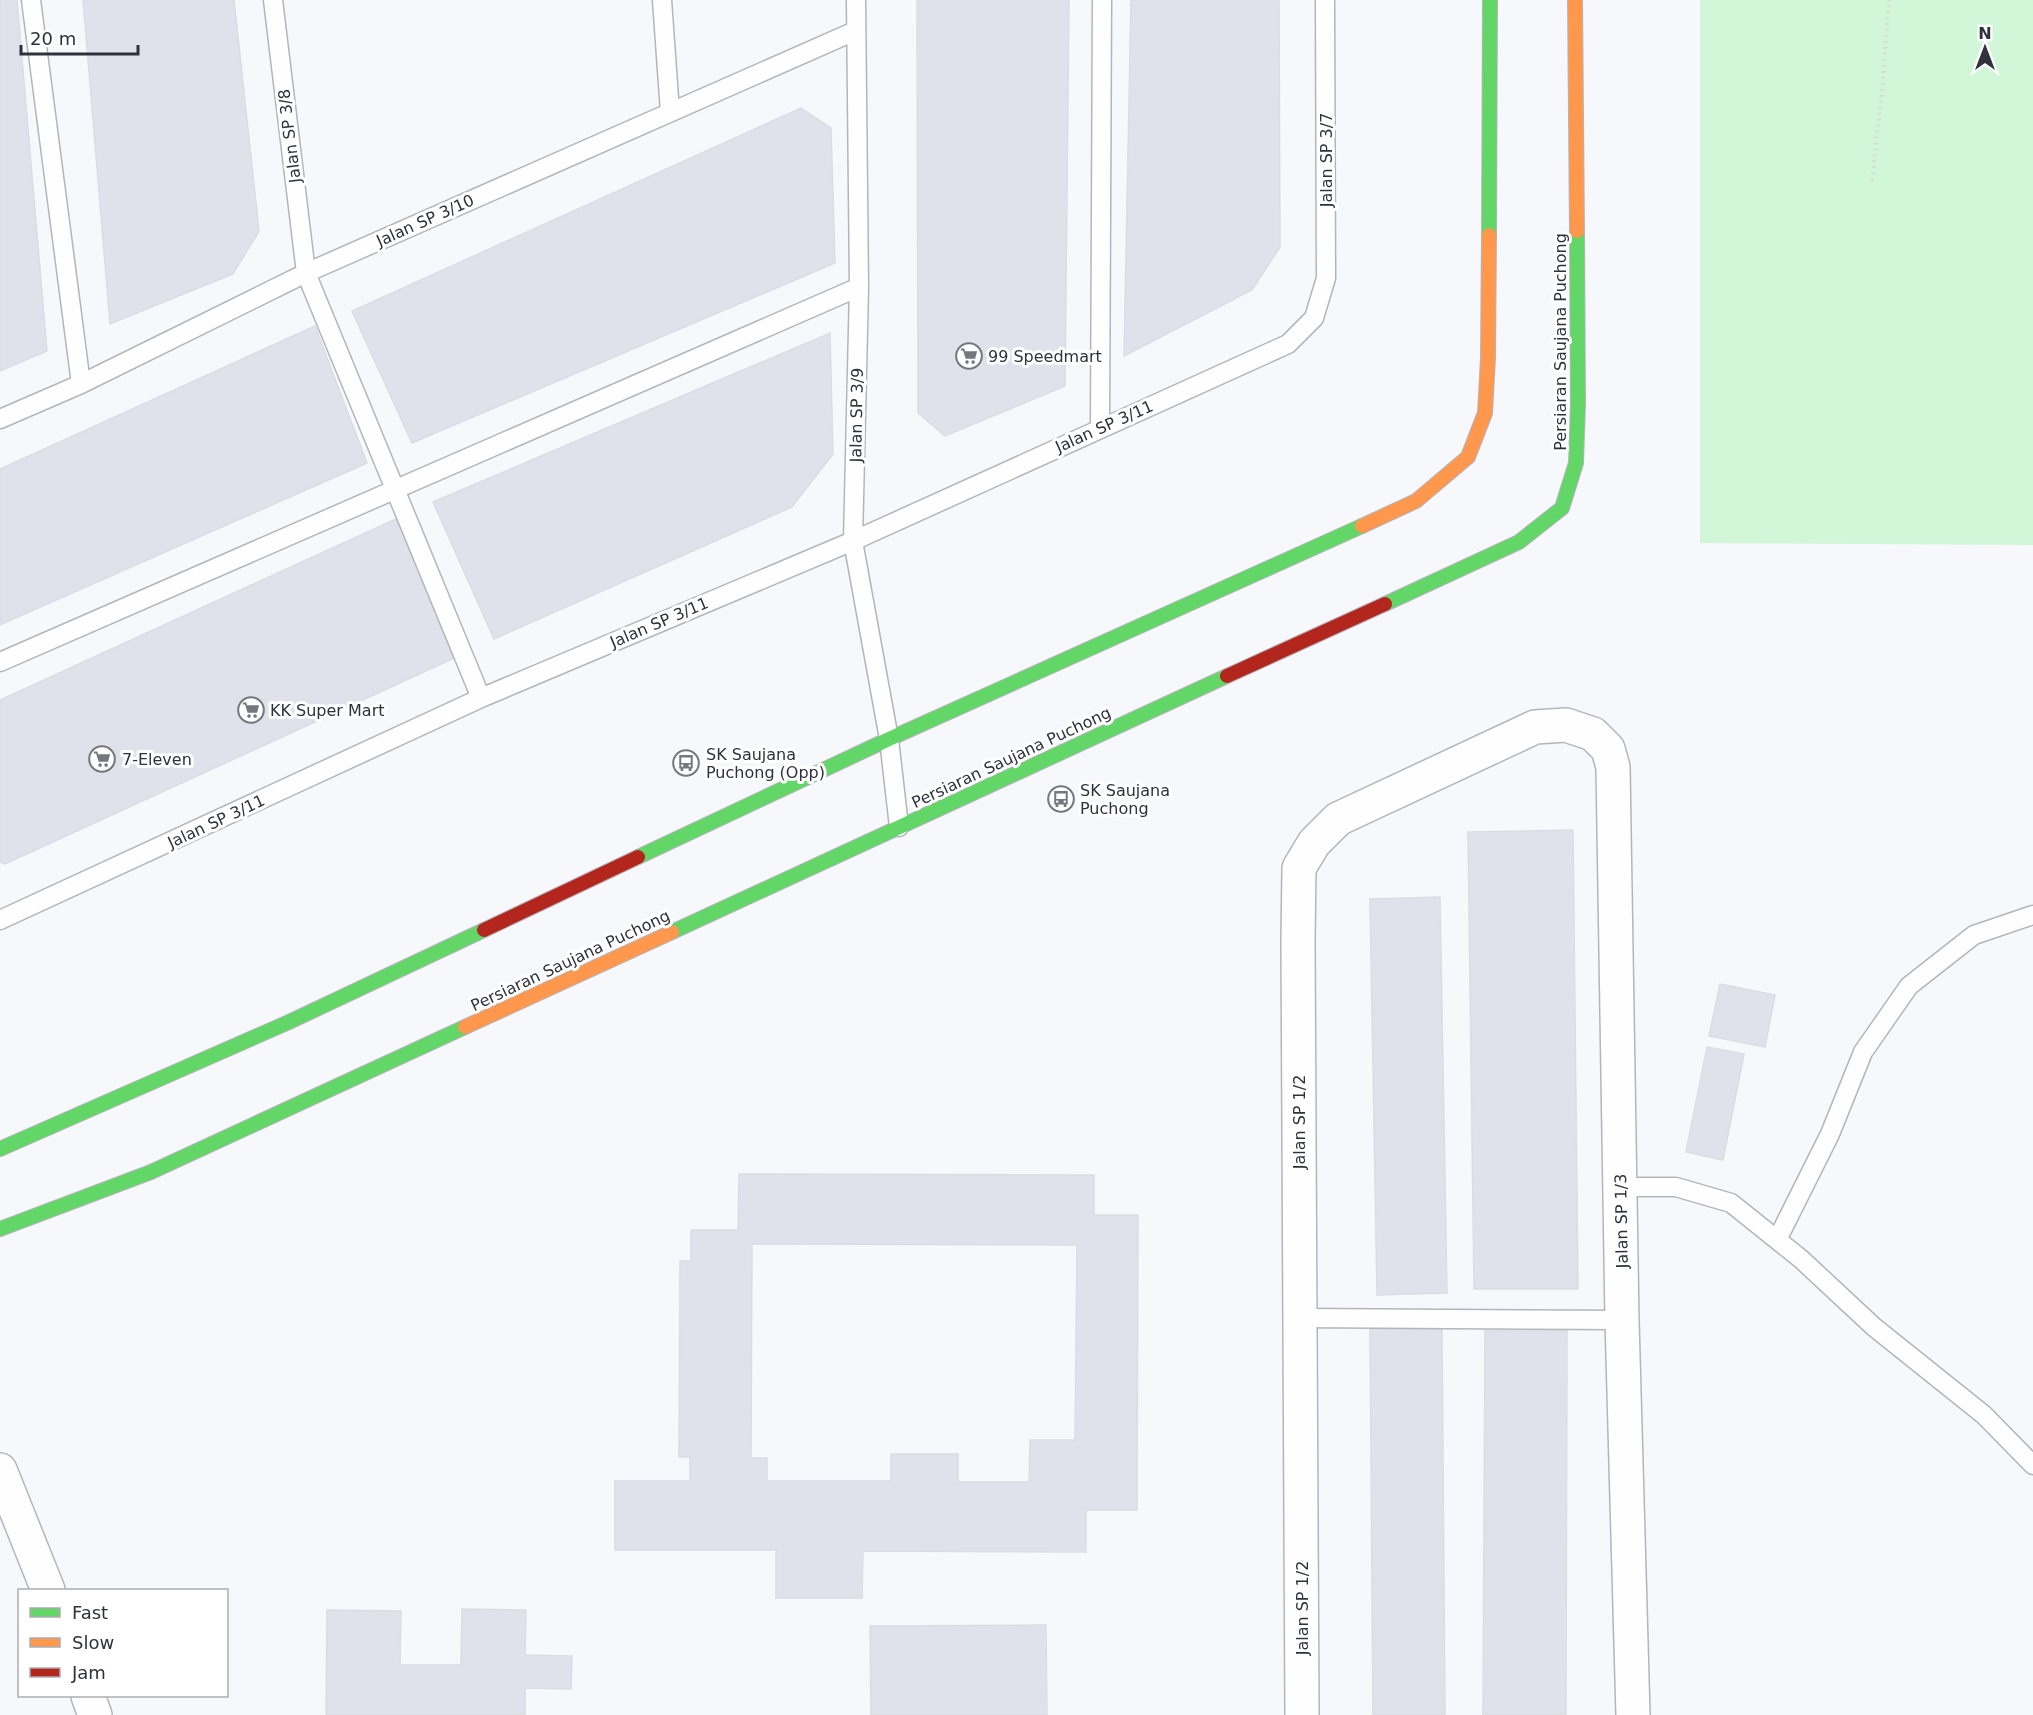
<svg xmlns="http://www.w3.org/2000/svg" width="2033" height="1715" viewBox="0 0 2033 1715" font-family="'DejaVu Sans',sans-serif">
<style>
.green{fill:#d2f6d8}
.building{fill:#e0e1ea;stroke:#dcdce4;stroke-width:1.5;fill-rule:evenodd}
.lines{fill:none;stroke-linecap:round;stroke-linejoin:round}
.lane-casing{stroke:#b4b5bc;stroke-width:21}
.street-casing{stroke:#b4b5bc;stroke-width:36}
.fast-casing{stroke:#b4b5bc;stroke-width:16}
.slow-casing{stroke:#b4b5bc;stroke-width:16}
.jam-casing{stroke:#b4b5bc;stroke-width:16}
.path{stroke:#d7d7d9;stroke-width:4;stroke-dasharray:1.5 4.5;stroke-linecap:butt}
.lane{stroke:#fefeff;stroke-width:18}
.street{stroke:#fefeff;stroke-width:33}
.fast{stroke:#63d668;stroke-width:14}
.slow{stroke:#ff974d;stroke-width:14}
.jam{stroke:#b3261e;stroke-width:14}
.labels{text-anchor:middle;stroke-width:6;stroke-linejoin:round;paint-order:stroke}
.street-label{font-size:16px;fill:#2f313c;stroke:#fff}
.poi-label{font-size:16px;fill:#2f313c;stroke:#fff;text-anchor:start}
</style>
<rect width="100%" height="100%" fill="#f7f8fc"/>
<path class="green" d="M 1700,0 L 2033,0 L 2033,545 L 1700,543 Z"/>
<path class="building" d="M 0,0 L 17,0 L 47,351 L 0,371 Z
M 83,0 L 234,0 L 259,231 L 233,274 L 110,324 Z
M 917,0 L 1069,0 L 1065,386 L 945,436 L 918,413 Z
M 1131,0 L 1279,0 L 1280,247 L 1252,290 L 1124,356 Z
M 801,108 L 831,128 L 835,263 L 412,443 L 352,311 Z
M 315,326 L 367,463 L 0,625 L 0,469 Z
M 830,333 L 833,454 L 792,507 L 494,639 L 433,502 Z
M 398,518 L 461,655 L 5,864 L 0,862 L 0,700 Z
M 1573,830 L 1578,1289 L 1474,1289 L 1468,832 Z
M 1440,897 L 1447,1293 L 1377,1295 L 1370,899 Z
M 1720,984 L 1775,995 L 1765,1047 L 1709,1036 Z
M 1707,1047 L 1744,1054 L 1723,1160 L 1686,1152 Z
M 739,1174 L 1094,1175 L 1094,1215 L 1138,1215 L 1137,1510 L 1086,1510 L 1086,1552 L 863,1551 L 862,1598 L 776,1598 L 776,1550 L 615,1550 L 615,1481 L 690,1481 L 690,1457 L 679,1457 L 680,1261 L 691,1261 L 691,1230 L 738,1230 ZM 752,1244 L 1077,1245 L 1075,1440 L 1030,1440 L 1029,1482 L 958,1482 L 958,1454 L 891,1454 L 891,1481 L 767,1481 L 767,1458 L 751,1458 Z
M 1370,1329 L 1442,1329 L 1445,1715 L 1373,1715 Z
M 1485,1331 L 1567,1331 L 1566,1715 L 1483,1715 Z
M 462,1609 L 526,1610 L 525,1655 L 572,1656 L 571,1689 L 525,1688 L 525,1715 L 326,1715 L 327,1610 L 401,1611 L 400,1665 L 461,1665 Z
M 1046,1625 L 1047,1715 L 871,1715 L 870,1626 Z"/>
<g class="lines">
<g class="lane-casing">
<path id="lane" d="M 31,0 L 81,384
M 273,0 L 306,273 L 481,698
M 662,0 L 670,112
M 856,0 L 859,287 L 853,541 L 889,739 L 899,827
M 0,419 L 81,384 L 306,273 L 855,31
M 1100,427 L 1102,0
M 0,662 L 859,287
M 0,920 L 481,698 L 853,541 L 1288,344 L 1314,318 L 1326,278 L 1325,0
M 1621,1187 L 1676,1187 L 1731,1203 L 1801,1259 L 1874,1327 L 1984,1415 L 2033,1465
M 1777,1240 L 1830,1134 L 1863,1052 L 1909,986 L 1974,935 L 2033,915
M 1300,1318 L 1622,1320"/>
</g>
<g class="street-casing">
<path id="street" d="M 0,1470 L 48,1590
M 88,1696 L 95,1715
M 1302,1715 L 1298,940 L 1299,868 L 1314,843 L 1338,819 L 1535,727 L 1566,725 L 1593,734 L 1608,749 L 1613,767 L 1622,1320 L 1633,1715"/>
</g>
<g class="fast-casing">
<path id="fast" d="M 1489,235 L 1490,0
M 1385,604 L 1519,542 L 1562,508 L 1576,463 L 1578,404 L 1577,231
M 638,857 L 889,739 L 1362,526
M 672,932 L 1227,676
M 0,1149 L 289,1022 L 484,930
M 0,1229 L 151,1172 L 465,1027"/>
</g>
<g class="slow-casing">
<path id="slow" d="M 1575,0 L 1577,231
M 1362,526 L 1416,501 L 1468,457 L 1485,413 L 1488,358 L 1489,235
M 465,1027 L 672,932"/>
</g>
<g class="jam-casing">
<path id="jam" d="M 1227,676 L 1385,604
M 484,930 L 638,857"/>
</g>
<path class="path" d="M 1872,180 L 1882,91 L 1889,0"/>
<use href="#lane" class="lane"/>
<use href="#street" class="street"/>
<use href="#fast" class="fast"/>
<use href="#slow" class="slow"/>
<use href="#jam" class="jam"/>
</g>
<defs>
<g id="supermarket-ring" transform="scale(1.35)"><circle r="9.5" fill="#fff" stroke="#75777f" stroke-width="1.5"/><path d="M-6-5.5h2.5l.6 2H6L4.5 2H-2.5L-4.4-4H-6ZM-1.5 3.2a1.3 1.3 0 1 0 .1 0ZM3 3.2a1.3 1.3 0 1 0 .1 0Z" fill="#75777f"/></g>
<g id="bus-ring" transform="scale(1.35)"><circle r="9.5" fill="#fff" stroke="#75777f" stroke-width="1.5"/><path d="M-5-6H5V4H4V6H2V4H-2V6H-4V4H-5ZM-3.5-4V0h7V-4ZM-3.5 1.2v1.5H-2V1.2ZM2 1.2v1.5H3.5V1.2Z" fill="#75777f"/></g>
</defs>
<g fill-rule="evenodd">
<use href="#supermarket-ring" x="969" y="356"/>
<use href="#supermarket-ring" x="251" y="710"/>
<use href="#supermarket-ring" x="102" y="759"/>
<use href="#bus-ring" x="686" y="763"/>
<use href="#bus-ring" x="1061" y="799"/>
</g>
<g class="labels">
<g class="street-label">
<text transform="translate(289 136) rotate(-97)" y="6">Jalan SP 3/8</text>
<text transform="translate(1326 160) rotate(-90)" y="6">Jalan SP 3/7</text>
<text transform="translate(425 220) rotate(-24)" y="6">Jalan SP 3/10</text>
<text transform="translate(1560 342) rotate(-90)" y="6">Persiaran Saujana Puchong</text>
<text transform="translate(856 415) rotate(-89)" y="6">Jalan SP 3/9</text>
<text transform="translate(1104 426) rotate(-24)" y="6">Jalan SP 3/11</text>
<text transform="translate(659 622) rotate(-23)" y="6">Jalan SP 3/11</text>
<text transform="translate(1011 757) rotate(-25)" y="6">Persiaran Saujana Puchong</text>
<text transform="translate(216 821) rotate(-25)" y="6">Jalan SP 3/11</text>
<text transform="translate(570 960) rotate(-25)" y="6">Persiaran Saujana Puchong</text>
<text transform="translate(1299 1122) rotate(-90)" y="6">Jalan SP 1/2</text>
<text transform="translate(1621 1221) rotate(-91)" y="6">Jalan SP 1/3</text>
<text transform="translate(1302 1608) rotate(-90)" y="6">Jalan SP 1/2</text>
</g>
<g class="poi-label">
<text x="988" y="362">99 Speedmart</text>
<text x="270" y="716">KK Super Mart</text>
<text x="706" y="760">SK Saujana<tspan x="706" dy="18">Puchong (Opp)</tspan></text>
<text x="122" y="765">7-Eleven</text>
<text x="1080" y="796">SK Saujana<tspan x="1080" dy="18">Puchong</tspan></text>
</g>
</g>
<rect x="18" y="1589" width="210" height="108" fill="#ffffff" stroke="#acadb1" stroke-width="1.5"/>
<rect x="30" y="1608" width="30" height="9" fill="#63d668" stroke="#acadb1" stroke-width="1.5"/>
<text x="72" y="1619" font-size="18" fill="#2f313c">Fast</text>
<rect x="30" y="1638" width="30" height="9" fill="#ff974d" stroke="#acadb1" stroke-width="1.5"/>
<text x="72" y="1649" font-size="18" fill="#2f313c">Slow</text>
<rect x="30" y="1668" width="30" height="9" fill="#b3261e" stroke="#acadb1" stroke-width="1.5"/>
<text x="72" y="1679" font-size="18" fill="#2f313c">Jam</text>
<g transform="translate(1985 48)" stroke="#ffffff" stroke-width="4.5" paint-order="stroke">
<path d="M0-4.5L10 22L0 15L-10 22Z" fill="#2f313c"/>
<text y="-9" font-size="16" font-weight="bold" text-anchor="middle" fill="#2f313c">N</text>
</g>
<path d="M21 45v9h117v-9" fill="none" stroke="#2f313c" stroke-width="3"/>
<text x="30" y="45" font-size="18" fill="#2f313c" stroke="#ffffff" stroke-width="4.5" paint-order="stroke">20 m</text>
</svg>
